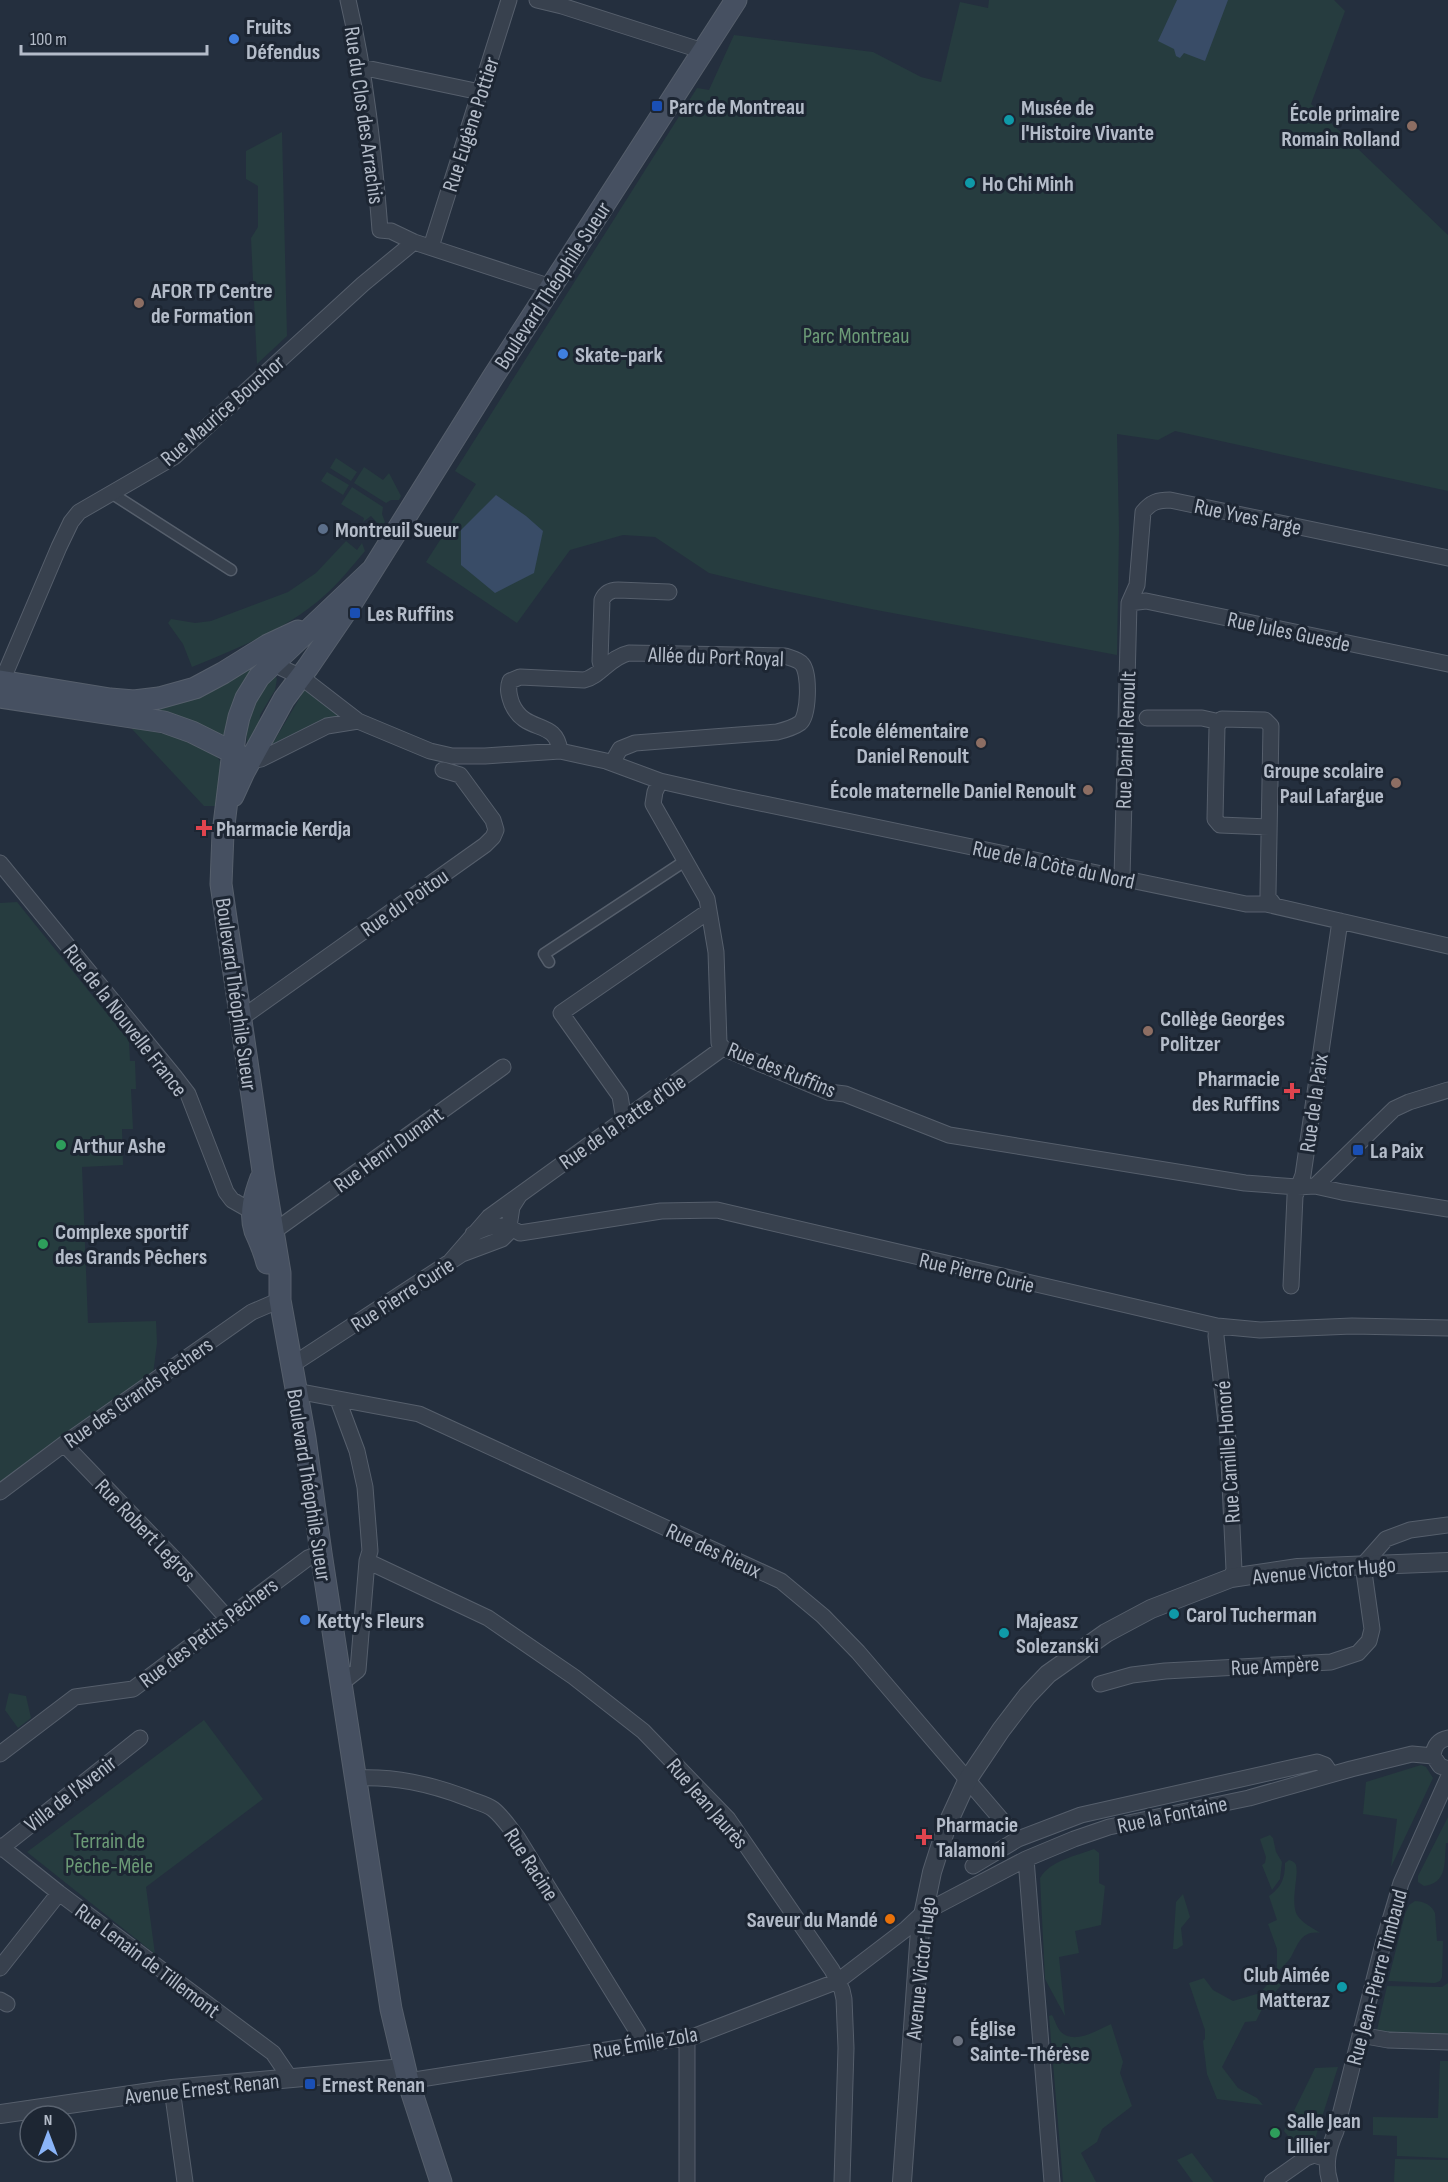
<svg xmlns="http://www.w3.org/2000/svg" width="1448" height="2182" viewBox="0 0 1448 2182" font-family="'Sofia Sans Condensed',sans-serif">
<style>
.green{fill:#263c3f}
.water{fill:#394c67}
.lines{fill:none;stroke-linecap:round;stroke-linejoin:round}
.pedestrian-casing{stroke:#565f6c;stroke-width:13}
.minor-casing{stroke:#565f6c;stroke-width:17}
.tertiary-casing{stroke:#565f6c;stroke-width:20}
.secondary-casing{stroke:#565f6c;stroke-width:23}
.pedestrian{stroke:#38414e;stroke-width:10}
.minor{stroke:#38414e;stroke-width:15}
.tertiary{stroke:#38414e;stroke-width:18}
.secondary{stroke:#465061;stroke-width:21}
.shop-dot{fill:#3f7fe0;stroke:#1d2633;stroke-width:2}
.transit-dot{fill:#1a4fb4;stroke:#1d2633;stroke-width:2}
.culture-dot{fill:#0f9aa8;stroke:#1d2633;stroke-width:2}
.education-dot{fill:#8d6e63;stroke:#1d2633;stroke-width:2}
.service-dot{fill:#5c6f8a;stroke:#1d2633;stroke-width:2}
.health-dot{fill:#e0444e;stroke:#1d2633;stroke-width:2}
.leisure-dot{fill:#2e9e5b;stroke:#1d2633;stroke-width:2}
.food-dot{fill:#e8710a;stroke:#1d2633;stroke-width:2}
.worship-dot{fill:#6b7280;stroke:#1d2633;stroke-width:2}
.labels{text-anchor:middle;stroke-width:6;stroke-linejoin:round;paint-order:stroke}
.poi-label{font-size:22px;font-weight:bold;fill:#b4bcc9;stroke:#1d2633;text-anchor:start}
.street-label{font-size:22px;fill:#b4bcc9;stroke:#1d2633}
.park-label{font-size:22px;fill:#6b9a76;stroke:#1d2633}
</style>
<rect width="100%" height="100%" fill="#242f3e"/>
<path class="green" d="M 989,0 L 1334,0 L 1345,11 L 1311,104 L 1448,235 L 1448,491 L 1175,431 L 1158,440 L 1117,434 L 1119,531 L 1117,655 L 871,609 L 771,588 L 709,573 L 655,537 L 623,535 L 570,550 L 517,623 L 426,562 L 476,484 L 455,471 L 697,88 L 709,90 L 734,35 L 873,52 L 921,77 L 941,82 L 960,2 L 988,8 Z
M 282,132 L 287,336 L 257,364 L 251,238 L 258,227 L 258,186 L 246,179 L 246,151 Z
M 336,458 L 357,472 L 351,481 L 330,468 Z
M 364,467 L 383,480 L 389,473 L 401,496 L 399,500 L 391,500 L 386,503 L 354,483 Z
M 327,472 L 349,485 L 343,495 L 321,481 Z
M 352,487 L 383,507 L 382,514 L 385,522 L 381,527 L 371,516 L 363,522 L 364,518 L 341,504 Z
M 346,541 L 357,550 L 362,543 L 365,551 C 352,566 340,582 325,595 C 288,629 238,648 192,667 L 183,644 L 168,623 L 171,619 L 195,623 L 211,621 L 288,592 L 316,573 Z
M 255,666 C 237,691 229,709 224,740 L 126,708 L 221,683 Z
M 274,673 L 277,679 L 275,690 L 260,715 L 259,730 L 251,744 L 247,742 C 244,708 256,699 274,673 Z
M 305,689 L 344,718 L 270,748 Z
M 131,728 C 151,731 221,741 222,768 C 223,780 217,794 215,806 L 204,806 Z
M 17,902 L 129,1041 L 130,1061 L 135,1061 L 136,1089 L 131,1089 L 133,1129 L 122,1129 L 123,1165 L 82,1167 L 88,1323 L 156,1321 L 157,1343 L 153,1374 L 0,1483 L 0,903 Z
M 9,1693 L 26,1696 L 31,1718 L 18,1728 L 5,1710 Z
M 204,1720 L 263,1799 L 146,1887 L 155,1954 L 27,1852 Z
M 1421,1765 L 1426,1767 L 1433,1778 L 1391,1867 L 1397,1819 L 1363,1814 L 1366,1782 Z
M 1448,1817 L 1448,1843 L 1446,1843 C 1444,1862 1448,1883 1424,1886 L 1418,1882 L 1418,1876 Z
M 1270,1835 L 1273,1838 L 1276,1852 L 1282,1862 L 1280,1879 L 1272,1890 L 1262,1865 L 1265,1863 L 1266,1857 L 1260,1839 Z
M 1094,1849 L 1099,1853 L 1099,1883 L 1105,1886 L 1101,1925 L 1075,1931 L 1079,1953 L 1059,1957 L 1065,2016 L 1045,1979 L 1040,1878 C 1051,1860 1076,1856 1094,1849 Z
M 1289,1860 C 1292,1861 1295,1862 1296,1865 C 1299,1876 1290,1901 1297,1915 C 1302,1923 1313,1928 1320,1933 C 1302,1930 1298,1944 1291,1957 C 1288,1962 1282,1967 1277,1972 L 1284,1982 L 1264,2005 L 1256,2021 L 1245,2022 L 1222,2067 L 1238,2088 L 1257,2098 L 1263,2105 L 1217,2099 L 1207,2074 L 1203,2041 L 1205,2039 L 1205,2030 L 1189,1983 L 1204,1978 L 1213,1990 L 1233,2001 L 1260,1993 L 1277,1973 L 1277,1949 L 1268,1924 L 1277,1920 L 1269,1896 C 1282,1887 1285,1878 1285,1863 Z
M 1183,1894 L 1190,1917 L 1181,1928 L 1183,1945 L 1177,1949 L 1173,1949 L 1176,1902 Z
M 1415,1901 C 1423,1901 1432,1905 1435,1913 L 1437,1941 L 1443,1941 L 1442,1977 L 1440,1981 L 1435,1983 L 1388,1981 L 1405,1914 L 1409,1905 Z
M 1448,1983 L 1448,2035 L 1380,2033 L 1377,2030 L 1387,1986 L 1442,1987 Z
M 1052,2015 C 1055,2020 1057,2028 1061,2032 C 1074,2045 1098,2030 1111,2024 L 1123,2062 L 1120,2073 L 1132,2106 L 1102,2129 L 1097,2142 L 1081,2153 L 1096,2182 L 1063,2182 L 1049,2016 Z
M 1440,2061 L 1448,2061 L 1448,2158 L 1397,2156 L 1397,2136 L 1373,2135 L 1373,2117 L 1438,2118 Z
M 1338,2067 L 1315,2139 L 1301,2152 L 1284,2131 L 1315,2068 Z
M 1192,2153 L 1214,2182 L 1193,2182 L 1177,2160 Z
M 1395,2159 L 1448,2160 L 1448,2182 L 1394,2182 Z"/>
<path class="water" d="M 1177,0 L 1228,0 L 1205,61 L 1184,53 L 1180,58 L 1176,56 L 1174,49 L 1158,41 Z
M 496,495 L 526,516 L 543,531 L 534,573 L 495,593 L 461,565 L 461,530 Z"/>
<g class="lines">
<g class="pedestrian-casing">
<path id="pedestrian" d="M 111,493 L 231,570
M 549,962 L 544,954 L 685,861"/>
</g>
<g class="minor-casing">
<path id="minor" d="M 348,0 C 366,76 374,153 380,230 L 391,231 L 414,242 L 551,287
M 537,0 L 562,6 L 703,51
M 361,67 L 480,92
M 431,247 L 509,0
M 1129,603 L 1146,601 L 1448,664
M 282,668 L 301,677 L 358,721 L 430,751 L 452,756 L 485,756 L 560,751 L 606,761 L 660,781 L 731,797 L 1246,904 L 1266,904 L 1448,946
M 602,669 L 600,661 L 602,600 C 605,593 611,590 618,590 L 669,592
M 2,681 L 59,547 L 71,522 L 79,512 L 174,457 L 363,284 L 414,242
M 1147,718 L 1202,718 L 1220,722
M 560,751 C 556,718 526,735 512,704 C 509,696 507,689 510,681 L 520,677 L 584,680 C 601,676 610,657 629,653 L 785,656 C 790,658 798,659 802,664 C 810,673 809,716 800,723 C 793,728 785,730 777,732 L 635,743 L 620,749 L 612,763
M 250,761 L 261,759 L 327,726 L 358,721
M 660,781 L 655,792 L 653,804 L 707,899 L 716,952 L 719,1043 L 723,1048 L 828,1092 L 845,1094 L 949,1135 L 1245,1183 L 1297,1187 L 1315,1186 L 1394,1109 L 1409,1102 L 1448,1090
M 1269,827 L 1220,825 L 1215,819 L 1217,726 L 1222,719 L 1265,720 L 1271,726 L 1268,893 L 1268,897 L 1275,906
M 0,863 L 175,1077 L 188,1094 L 226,1192 L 232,1200 L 253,1212
M 1122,878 L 1129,603 L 1137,585 L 1143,512 C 1151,502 1158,500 1170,500 L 1448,558
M 240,1019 L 485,845 L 493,837 L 496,830 L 493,820 L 460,775 L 443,770
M 624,1120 L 620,1096 L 561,1013 L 709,911
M 1315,1186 L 1342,1192 L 1448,1209
M 273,1232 L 503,1067
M 473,1234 C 490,1225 503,1222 520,1233 L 661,1211 L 717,1210 L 1217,1326 L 1260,1330 L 1352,1326 L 1448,1328
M 449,1263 L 489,1217 L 723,1048
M 1291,1286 L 1295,1196 L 1303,1175 L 1340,921
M 1217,1326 L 1216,1336 L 1228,1440 L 1234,1570 L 1231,1578
M 292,1365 L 462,1254 L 502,1239 L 508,1233 L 512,1207 L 519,1196
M 296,1391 L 419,1414 L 781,1581 L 823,1616 L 858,1652 L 1006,1825
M 338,1400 L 357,1451 L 365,1487 L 370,1551 L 367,1561 L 358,1670 L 348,1678 L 341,1680
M 64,1444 L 181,1566 L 227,1618
M 0,1492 L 64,1444 L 252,1312 L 280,1300
M 367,1561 L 488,1618 L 574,1677 L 643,1731 L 728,1819 L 832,1970 L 842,1990 L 844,1999 L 846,2048 L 842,2182
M 1100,1684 L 1132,1675 L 1165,1671 L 1331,1662 L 1358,1653 L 1369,1641 L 1372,1629 L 1363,1565 L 1386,1539 L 1410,1530 L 1448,1525
M 1448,1738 C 1438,1740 1434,1746 1433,1756 L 1440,1766 L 1448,1769
M 0,1754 L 75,1697 L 133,1689 L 308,1558 L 321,1553
M 355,1778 C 395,1776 430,1784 467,1798 C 476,1802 486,1804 493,1809 C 503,1817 509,1827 517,1837 L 638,2033 L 641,2044
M 0,1846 L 59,1893 L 273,2053 L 290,2078
M 0,1849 L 140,1738
M 1026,1859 L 1052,2182
M 973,1866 L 1018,1839 L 1081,1815 L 1317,1762 L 1325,1765 L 1331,1774
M 0,1968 L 59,1893
M 0,2000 L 7,2004
M 1360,2035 L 1388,2040 L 1448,2042
M 687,2038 L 687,2182
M 408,2081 L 695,2036 L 838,1981 L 906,1929 L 923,1913 L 1026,1859 L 1074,1839 L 1109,1827 L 1249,1798 L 1351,1769 L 1412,1754 L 1433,1756
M 172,2089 L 185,2182
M 1272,2182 L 1306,2158 L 1314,2155 L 1327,2159
M 1330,2182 C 1324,2164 1329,2147 1336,2131 L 1383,1944 L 1401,1883 L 1448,1778"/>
</g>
<g class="tertiary-casing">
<path id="tertiary" d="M 0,2114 L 172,2089 L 404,2068
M 902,2182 L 920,1930 L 932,1872 L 947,1825 L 968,1779 L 1001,1730 L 1027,1696 L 1048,1674 L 1106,1633 L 1151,1609 L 1231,1578 L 1298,1568 L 1448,1562"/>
</g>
<g class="secondary-casing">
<path id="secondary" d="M 371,571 L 259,677 L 246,698 L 239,717 L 235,735 L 223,833 L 221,884 L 263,1171 L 280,1273 L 280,1300 L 305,1438 L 321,1553 L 391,2009 L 408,2081 L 441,2182
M 0,681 L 110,699 L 134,701 L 159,698 L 195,688 L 223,673 L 268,645 L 298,631
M 0,697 L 164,722 L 192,732 L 244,758
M 233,796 L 244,772 L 284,699 L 308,667 L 353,601 L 493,377 L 736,0
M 261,1178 C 255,1194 249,1213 255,1231 C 260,1242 264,1251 267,1263"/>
</g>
<use href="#pedestrian" class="pedestrian"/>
<use href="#minor" class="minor"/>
<use href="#tertiary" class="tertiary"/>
<use href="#secondary" class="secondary"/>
</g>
<g class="shop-dot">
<circle cx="234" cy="39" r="6"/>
<circle cx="563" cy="354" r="6"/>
<circle cx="305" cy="1620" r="6"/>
</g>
<g class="transit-dot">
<rect x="651" y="100" width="12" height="12" rx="3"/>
<rect x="349" y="607" width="12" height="12" rx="3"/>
<rect x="1352" y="1144" width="12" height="12" rx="3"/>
<rect x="304" y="2078" width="12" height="12" rx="3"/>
</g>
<g class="culture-dot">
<circle cx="1009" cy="120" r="6"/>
<circle cx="970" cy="183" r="6"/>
<circle cx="1174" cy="1614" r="6"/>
<circle cx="1004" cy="1633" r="6"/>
<circle cx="1342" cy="1987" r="6"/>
</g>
<g class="education-dot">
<circle cx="1412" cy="126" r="6"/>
<circle cx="139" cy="303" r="6"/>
<circle cx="981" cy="743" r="6"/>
<circle cx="1396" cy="783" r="6"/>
<circle cx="1088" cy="790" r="6"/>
<circle cx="1148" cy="1031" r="6"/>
</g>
<circle class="service-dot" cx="323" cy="529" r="6"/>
<g class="health-dot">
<path d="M201 819h6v6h6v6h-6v6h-6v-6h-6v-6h6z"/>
<path d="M1289 1082h6v6h6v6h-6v6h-6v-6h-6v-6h6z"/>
<path d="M921 1828h6v6h6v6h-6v6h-6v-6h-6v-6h6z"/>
</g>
<g class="leisure-dot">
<circle cx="61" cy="1145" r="6"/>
<circle cx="43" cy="1244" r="6"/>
<circle cx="1275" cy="2133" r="6"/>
</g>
<circle class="food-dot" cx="890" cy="1919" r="6"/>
<circle class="worship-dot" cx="958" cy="2041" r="6"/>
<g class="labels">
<g class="poi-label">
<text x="246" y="34">Fruits<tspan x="246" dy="25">Défendus</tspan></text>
<text x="669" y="114">Parc de Montreau</text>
<text x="1021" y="115">Musée de<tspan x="1021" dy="25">l'Histoire Vivante</tspan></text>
<text x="1400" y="121" text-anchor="end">École primaire<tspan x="1400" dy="25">Romain Rolland</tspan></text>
<text x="982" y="191">Ho Chi Minh</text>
<text x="151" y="298">AFOR TP Centre<tspan x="151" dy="25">de Formation</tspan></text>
<text x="575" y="362">Skate-park</text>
<text x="335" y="537">Montreuil Sueur</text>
<text x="367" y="621">Les Ruffins</text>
<text x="969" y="738" text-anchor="end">École élémentaire<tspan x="969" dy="25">Daniel Renoult</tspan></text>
<text x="1384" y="778" text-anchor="end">Groupe scolaire<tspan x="1384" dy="25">Paul Lafargue</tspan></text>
<text x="1076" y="798" text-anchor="end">École maternelle Daniel Renoult</text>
<text x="216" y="836">Pharmacie Kerdja</text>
<text x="1160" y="1026">Collège Georges<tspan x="1160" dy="25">Politzer</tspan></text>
<text x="1280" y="1086" text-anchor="end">Pharmacie<tspan x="1280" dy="25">des Ruffins</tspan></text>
<text x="73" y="1153">Arthur Ashe</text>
<text x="1370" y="1158">La Paix</text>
<text x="55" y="1239">Complexe sportif<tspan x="55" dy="25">des Grands Pêchers</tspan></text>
<text x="1186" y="1622">Carol Tucherman</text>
<text x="317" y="1628">Ketty's Fleurs</text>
<text x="1016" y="1628">Majeasz<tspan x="1016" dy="25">Solezanski</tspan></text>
<text x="936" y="1832">Pharmacie<tspan x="936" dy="25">Talamoni</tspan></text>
<text x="878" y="1927" text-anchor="end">Saveur du Mandé</text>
<text x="1330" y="1982" text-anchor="end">Club Aimée<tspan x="1330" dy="25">Matteraz</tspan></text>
<text x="970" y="2036">Église<tspan x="970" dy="25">Sainte-Thérèse</tspan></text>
<text x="322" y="2092">Ernest Renan</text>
<text x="1287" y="2128">Salle Jean<tspan x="1287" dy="25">Lillier</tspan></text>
</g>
<g class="street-label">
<text transform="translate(365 115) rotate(82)" y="8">Rue du Clos des Arrachis</text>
<text transform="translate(470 124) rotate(-72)" y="8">Rue Eugène Pottier</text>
<text transform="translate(552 285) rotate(-57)" y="8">Boulevard Théophile Sueur</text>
<text transform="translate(222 410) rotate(-41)" y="8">Rue Maurice Bouchor</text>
<text transform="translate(1248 516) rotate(12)" y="8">Rue Yves Farge</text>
<text transform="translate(1289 631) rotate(12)" y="8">Rue Jules Guesde</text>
<text transform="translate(716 656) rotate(2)" y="8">Allée du Port Royal</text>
<text transform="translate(1125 740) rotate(-88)" y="8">Rue Daniel Renoult</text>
<text transform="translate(1054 864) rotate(12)" y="8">Rue de la Côte du Nord</text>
<text transform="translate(404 902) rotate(-35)" y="8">Rue du Poitou</text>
<text transform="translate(237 994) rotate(82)" y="8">Boulevard Théophile Sueur</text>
<text transform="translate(126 1020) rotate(52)" y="8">Rue de la Nouvelle France</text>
<text transform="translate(782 1069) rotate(22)" y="8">Rue des Ruffins</text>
<text transform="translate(1313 1103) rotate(-82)" y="8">Rue de la Paix</text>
<text transform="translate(622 1121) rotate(-35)" y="8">Rue de la Patte d'Oie</text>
<text transform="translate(388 1149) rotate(-36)" y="8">Rue Henri Dunant</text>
<text transform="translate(977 1272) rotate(13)" y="8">Rue Pierre Curie</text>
<text transform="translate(402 1294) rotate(-33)" y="8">Rue Pierre Curie</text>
<text transform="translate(138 1392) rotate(-35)" y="8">Rue des Grands Pêchers</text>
<text transform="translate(1227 1452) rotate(-94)" y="8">Rue Camille Honoré</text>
<text transform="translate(310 1485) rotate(81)" y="8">Boulevard Théophile Sueur</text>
<text transform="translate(146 1530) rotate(46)" y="8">Rue Robert Legros</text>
<text transform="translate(714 1550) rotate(25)" y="8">Rue des Rieux</text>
<text transform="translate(1324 1570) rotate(-5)" y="8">Avenue Victor Hugo</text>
<text transform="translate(208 1632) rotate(-37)" y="8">Rue des Petits Pêchers</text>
<text transform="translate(1275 1665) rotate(-3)" y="8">Rue Ampère</text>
<text transform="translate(70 1793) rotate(-38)" y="8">Villa de l'Avenir</text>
<text transform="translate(708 1803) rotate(49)" y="8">Rue Jean Jaurès</text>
<text transform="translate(1172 1814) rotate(-12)" y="8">Rue la Fontaine</text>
<text transform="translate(532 1864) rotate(57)" y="8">Rue Racine</text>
<text transform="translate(148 1960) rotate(37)" y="8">Rue Lenain de Tillemont</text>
<text transform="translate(920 1968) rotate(-84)" y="8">Avenue Victor Hugo</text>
<text transform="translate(1376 1977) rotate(-75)" y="8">Rue Jean-Pierre Timbaud</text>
<text transform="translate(645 2042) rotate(-10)" y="8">Rue Émile Zola</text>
<text transform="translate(202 2088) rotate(-6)" y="8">Avenue Ernest Renan</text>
</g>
<g class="park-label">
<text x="856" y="343">Parc Montreau</text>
<text x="109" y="1848">Terrain de<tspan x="109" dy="25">Pêche-Mêle</tspan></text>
</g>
</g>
<g transform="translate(48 2134)"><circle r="28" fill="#1d2633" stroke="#59626f" stroke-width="1.5"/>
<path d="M0-4.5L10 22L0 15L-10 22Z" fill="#8ab4f8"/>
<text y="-9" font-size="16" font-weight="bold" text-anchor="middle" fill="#b4bcc9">N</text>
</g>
<path d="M21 45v9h186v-9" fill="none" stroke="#b4bcc9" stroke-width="3"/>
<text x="30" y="45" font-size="18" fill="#b4bcc9" stroke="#1d2633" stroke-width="4.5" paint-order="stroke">100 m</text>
</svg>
